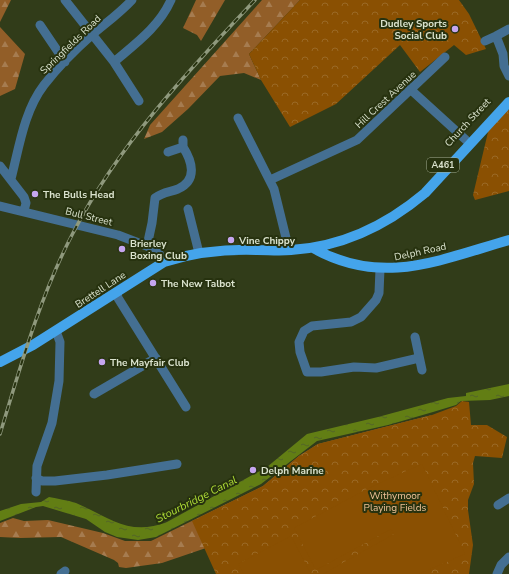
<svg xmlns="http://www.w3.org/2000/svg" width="509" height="574" viewBox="0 0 509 574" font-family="'Nunito Sans',sans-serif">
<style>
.forest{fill:url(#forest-firs)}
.park{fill:url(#park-crowns)}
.pitch{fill:#8a5002}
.water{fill:url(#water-ripples)}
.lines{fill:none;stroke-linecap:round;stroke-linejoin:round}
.minor{stroke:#446f92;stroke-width:9}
.major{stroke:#44a4eb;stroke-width:10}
.rail-casing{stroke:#8f997d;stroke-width:3.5}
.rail{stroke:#27320f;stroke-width:2;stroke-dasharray:6;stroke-linecap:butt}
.poi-dot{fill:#c6a6f0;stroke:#27320f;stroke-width:1.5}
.labels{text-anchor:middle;stroke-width:4;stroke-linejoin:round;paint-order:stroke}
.shield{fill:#27320f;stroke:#a4ad94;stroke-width:1}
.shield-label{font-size:9px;font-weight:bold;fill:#dae2cd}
.poi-label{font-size:10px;font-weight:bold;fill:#dae2cd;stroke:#27320f;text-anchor:start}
.street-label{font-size:10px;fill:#dae2cd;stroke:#27320f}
.park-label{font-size:10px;fill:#efc197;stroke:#27320f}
.water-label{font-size:11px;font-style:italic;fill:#b0de36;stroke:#27320f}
</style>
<defs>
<pattern id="forest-firs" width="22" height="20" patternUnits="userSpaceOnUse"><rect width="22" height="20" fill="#925e28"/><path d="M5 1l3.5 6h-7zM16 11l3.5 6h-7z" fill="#a67c50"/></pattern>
<pattern id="park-crowns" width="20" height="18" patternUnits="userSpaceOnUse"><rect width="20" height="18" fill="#8a5002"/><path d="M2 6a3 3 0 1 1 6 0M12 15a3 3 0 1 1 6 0" fill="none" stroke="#9a6926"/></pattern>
<pattern id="water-ripples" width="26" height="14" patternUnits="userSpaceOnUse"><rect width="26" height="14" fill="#627e14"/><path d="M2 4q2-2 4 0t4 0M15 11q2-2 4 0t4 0" fill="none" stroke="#536427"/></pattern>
</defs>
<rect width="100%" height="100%" fill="#313c19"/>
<path class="forest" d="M 0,0 L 11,0 L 0,22 Z
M 196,0 L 225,0 L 201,41 L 197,35 L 183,28 Z
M 262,0 L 300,0 L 249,54 L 261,80 L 244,73 L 220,76 L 188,109 L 162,132 L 144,139 L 150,125 Z
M 0,27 L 25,54 L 15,89 L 0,96 Z
M 432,415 L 206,548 L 162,563 L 126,568 L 119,567 L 118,563 L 114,560 L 61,537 L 20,538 L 0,537 L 0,523 L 13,518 L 24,521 L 48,520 L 103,533 L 125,541 L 151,541 L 263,486 L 299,456 L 318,444 Z"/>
<path class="park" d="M 300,0 L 459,0 L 469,14 L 486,49 L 466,55 L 454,45 L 420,72 L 400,45 L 336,104 L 290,127 L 261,80 L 249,54 Z
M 507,110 L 509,110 L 509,191 L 475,200 L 473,195 L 489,128 Z
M 462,401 L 469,402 L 471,425 L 487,425 L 507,437 L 502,458 L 475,456 L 473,463 L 474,484 L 468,500 L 468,510 L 473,545 L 469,574 L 216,574 L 192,521 L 263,486 L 299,456 L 318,444 L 432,415 L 456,406 Z"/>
<path class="pitch" d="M 422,464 L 465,554 L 419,574 L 323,574 L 394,534 L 391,529 L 316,570 L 294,528 L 369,488 Z
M 291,536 L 311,574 L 244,574 L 238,564 Z"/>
<path class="water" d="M 509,384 L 509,396 L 490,400 L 461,401 L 456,405 L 433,412 L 388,425 L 317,441 L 261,484 L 156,537 L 138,540 L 117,537 L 105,532 L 86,519 L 43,506 L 36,507 L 0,521 L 0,511 L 21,504 L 41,502 L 49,497 C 58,499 67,500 76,503 C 109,517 129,537 167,522 L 267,467 L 307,434 L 378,417 L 448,398 L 466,396 L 466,393 Z"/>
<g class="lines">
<path class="minor" d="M 65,0 L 114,62 L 139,101
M 40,25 L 65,62
M 509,29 L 496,36 L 503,54 L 504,66 L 509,76
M 485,41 L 496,36
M 114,62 C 135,44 159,27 171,0
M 410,89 L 466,140
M 238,118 L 274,189 L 289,250
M 168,152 L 183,147 L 183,140
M 0,166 L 24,197 L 26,203 L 24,211
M 11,179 C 19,148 24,111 44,85 C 58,67 76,49 93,34 C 106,23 120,13 132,0
M 270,180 L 357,140 L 445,57
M 0,206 L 118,235 L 157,250 L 164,262
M 188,209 L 199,253
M 147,246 L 152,223 L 155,198 C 162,192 170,192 178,189 C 198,180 192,161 183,147
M 380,269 L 379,293 L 376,300 L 361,317 L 351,322 L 312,326 L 304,331 L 299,342 L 300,352 L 307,372 L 321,372 L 354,367 L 376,368 L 419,358
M 117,293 L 118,298 L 186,407
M 415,337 L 422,370
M 94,394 L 156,358
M 36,478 L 42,481 L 55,481 L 107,475 L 177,464
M 36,492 L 37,466 L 52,423 L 59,381 L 60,342 L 56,331
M 498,505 L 509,498
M 61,574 L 65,571
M 497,574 L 501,565 L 509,557"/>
<path class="major" d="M 313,248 C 382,287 439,260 509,240
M 0,362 L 33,345 L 164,262 C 195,252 225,249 257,250 C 268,250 280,251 291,250 C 341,247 387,225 425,193 L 509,102"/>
<g class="rail-casing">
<path id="rail" d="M 0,434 C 21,365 40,296 73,233 C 119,144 187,72 255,0"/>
</g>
<use href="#rail" class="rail"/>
</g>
<g class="poi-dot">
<circle cx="455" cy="29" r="4"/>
<circle cx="35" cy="194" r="4"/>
<circle cx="231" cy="240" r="4"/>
<circle cx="122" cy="249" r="4"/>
<circle cx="153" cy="283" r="4"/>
<circle cx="102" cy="362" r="4"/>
<circle cx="253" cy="470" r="4"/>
</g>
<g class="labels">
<rect class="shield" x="427" y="158" width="32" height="14" rx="3"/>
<g class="shield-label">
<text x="443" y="168">A461</text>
</g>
<g class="poi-label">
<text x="447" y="27" text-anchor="end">Dudley Sports<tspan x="447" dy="12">Social Club</tspan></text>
<text x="43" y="198">The Bulls Head</text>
<text x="239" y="244">Vine Chippy</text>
<text x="130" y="247">Brierley<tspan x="130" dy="12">Boxing Club</tspan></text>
<text x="161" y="287">The New Talbot</text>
<text x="110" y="366">The Mayfair Club</text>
<text x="261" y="474">Delph Marine</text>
</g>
<g class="street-label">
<text transform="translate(70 44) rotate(-44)" y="4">Springfields Road</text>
<text transform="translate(385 99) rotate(-43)" y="4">Hill Crest Avenue</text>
<text transform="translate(467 122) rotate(-47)" y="4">Church Street</text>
<text transform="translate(89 216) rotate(14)" y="4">Bull Street</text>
<text transform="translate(420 251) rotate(-12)" y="4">Delph Road</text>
<text transform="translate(100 289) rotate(-33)" y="4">Brettell Lane</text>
</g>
<g class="park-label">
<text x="395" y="499">Withymoor<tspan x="395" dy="12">Playing Fields</tspan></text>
</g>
<g class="water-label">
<text transform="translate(196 499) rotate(-27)" y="4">Stourbridge Canal</text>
</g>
</g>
</svg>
